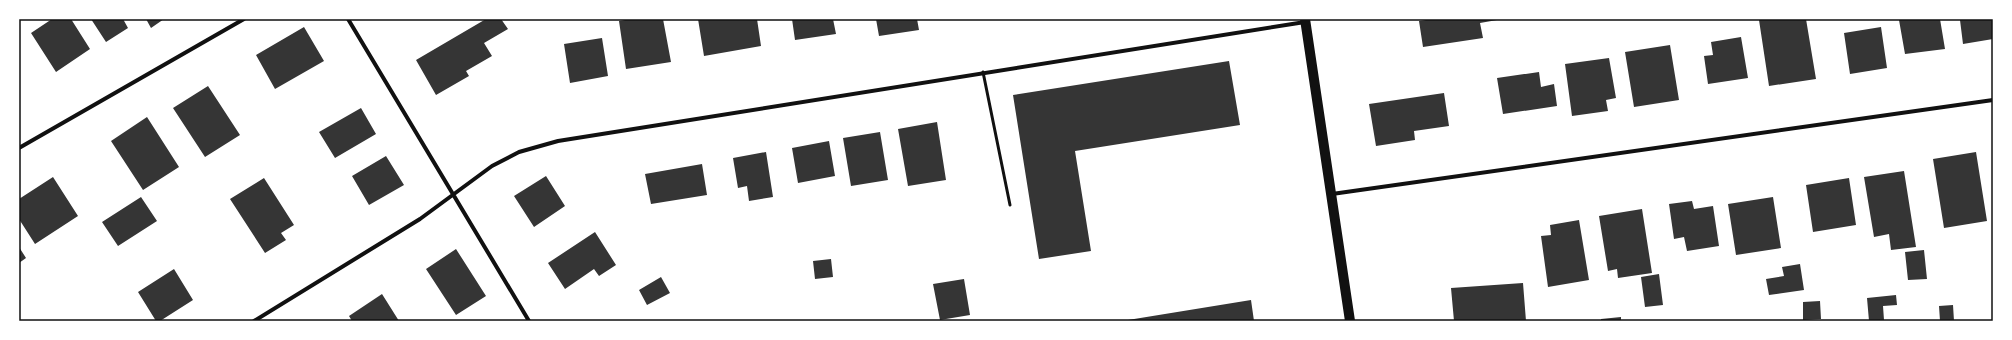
<svg xmlns="http://www.w3.org/2000/svg" width="2012" height="340" viewBox="0 0 2012 340" font-family="Mulish,sans-serif">
<style>
.building{fill:#353535}
.lines{fill:none;stroke-linecap:round;stroke-linejoin:round}
.service{stroke:#111;stroke-width:3}
.minor{stroke:#111;stroke-width:4}
.primary{stroke:#111;stroke-width:10}
.neatline{fill:none;stroke:#111;stroke-width:1.5}
</style>
<rect width="100%" height="100%" fill="#fff"/>
<path class="building" d="M 52,19 L 71,19 L 90,49 L 56,72 L 31,33 Z
M 91,19 L 123,19 L 128,28 L 106,42 Z
M 146,19 L 164,19 L 151,28 Z
M 486,19 L 501,19 L 508,29 L 484,43 L 492,56 L 466,71 L 469,76 L 436,95 L 416,60 Z
M 631,19 L 663,19 L 671,62 L 626,69 L 619,21 Z
M 698,19 L 757,19 L 761,46 L 704,56 Z
M 792,19 L 833,19 L 836,34 L 795,40 Z
M 876,19 L 917,19 L 919,30 L 879,36 Z
M 1433,19 L 1497,19 L 1497,20 L 1480,23 L 1483,38 L 1423,47 L 1419,21 Z
M 1806,19 L 1816,79 L 1769,86 L 1759,20 Z
M 1940,19 L 1945,49 L 1905,54 L 1899,20 Z
M 1964,19 L 1993,19 L 1993,39 L 1963,44 L 1960,20 Z
M 304,27 L 324,61 L 275,89 L 256,55 Z
M 1881,27 L 1887,68 L 1850,74 L 1844,33 Z
M 1741,37 L 1748,78 L 1708,84 L 1704,56 L 1713,55 L 1711,42 Z
M 602,38 L 608,76 L 570,83 L 564,44 Z
M 1670,45 L 1679,100 L 1634,107 L 1625,52 Z
M 1609,58 L 1616,98 L 1606,100 L 1608,111 L 1572,116 L 1565,64 Z
M 1229,61 L 1240,125 L 1075,151 L 1091,251 L 1039,259 L 1013,95 Z
M 1539,72 L 1541,87 L 1554,84 L 1557,106 L 1503,114 L 1497,78 Z
M 208,86 L 240,135 L 205,157 L 173,108 Z
M 1444,93 L 1449,126 L 1414,131 L 1415,140 L 1376,146 L 1369,104 Z
M 361,108 L 376,134 L 335,158 L 319,132 Z
M 147,117 L 179,167 L 143,190 L 111,141 Z
M 937,122 L 946,180 L 908,186 L 898,129 Z
M 880,132 L 888,180 L 851,186 L 843,138 Z
M 829,141 L 835,176 L 798,183 L 792,148 Z
M 766,152 L 773,197 L 749,201 L 747,186 L 738,188 L 733,158 Z
M 1976,152 L 1987,221 L 1944,228 L 1933,159 Z
M 386,156 L 404,185 L 369,205 L 352,176 Z
M 702,164 L 707,195 L 651,204 L 645,174 Z
M 1904,171 L 1916,247 L 1891,250 L 1889,234 L 1874,237 L 1864,177 Z
M 546,176 L 565,206 L 534,227 L 514,196 Z
M 53,177 L 78,216 L 35,244 L 19,219 L 19,199 Z
M 264,178 L 294,225 L 281,233 L 286,240 L 265,253 L 230,199 Z
M 1849,178 L 1856,225 L 1813,232 L 1806,185 Z
M 141,197 L 157,221 L 118,246 L 102,222 Z
M 1773,197 L 1781,248 L 1736,255 L 1728,204 Z
M 1692,201 L 1694,209 L 1713,206 L 1719,246 L 1687,251 L 1684,237 L 1674,239 L 1669,204 Z
M 1642,209 L 1652,273 L 1618,278 L 1617,269 L 1608,271 L 1599,216 Z
M 1579,220 L 1589,280 L 1548,287 L 1541,236 L 1551,235 L 1550,225 Z
M 595,232 L 616,265 L 599,276 L 594,269 L 565,289 L 548,263 Z
M 19,247 L 26,258 L 19,263 Z
M 456,249 L 486,296 L 456,315 L 426,269 Z
M 1924,250 L 1927,279 L 1908,280 L 1905,252 Z
M 831,259 L 833,277 L 815,279 L 813,261 Z
M 1800,264 L 1804,290 L 1769,295 L 1766,279 L 1784,276 L 1782,267 Z
M 174,269 L 193,300 L 160,321 L 156,321 L 138,292 Z
M 1659,274 L 1663,305 L 1645,307 L 1641,277 Z
M 661,277 L 670,293 L 647,305 L 639,290 Z
M 964,279 L 970,315 L 940,320 L 933,284 Z
M 1523,283 L 1526,321 L 1454,321 L 1451,288 Z
M 382,294 L 399,321 L 352,321 L 349,316 Z
M 1896,295 L 1897,305 L 1883,306 L 1884,320 L 1869,321 L 1867,298 Z
M 1251,300 L 1254,321 L 1128,321 L 1128,320 Z
M 1820,301 L 1821,319 L 1803,320 L 1803,302 Z
M 1953,305 L 1954,321 L 1940,321 L 1939,306 Z
M 1621,317 L 1621,321 L 1601,321 L 1601,319 Z"/>
<g class="lines">
<path class="service" d="M 983,72 L 1010,205"/>
<path class="minor" d="M 348,19 L 529,321
M 19,148 L 244,19
M 1332,194 L 1993,100
M 254,321 L 420,219 L 492,166 L 519,152 L 558,141 L 1305,22"/>
<path class="primary" d="M 1305,19 L 1350,321"/>
</g>
<rect width="2012" height="340" fill="none" stroke="#ffffff" stroke-width="40"/>
<rect x="20" y="20" width="1972" height="300" class="neatline"/>
</svg>
